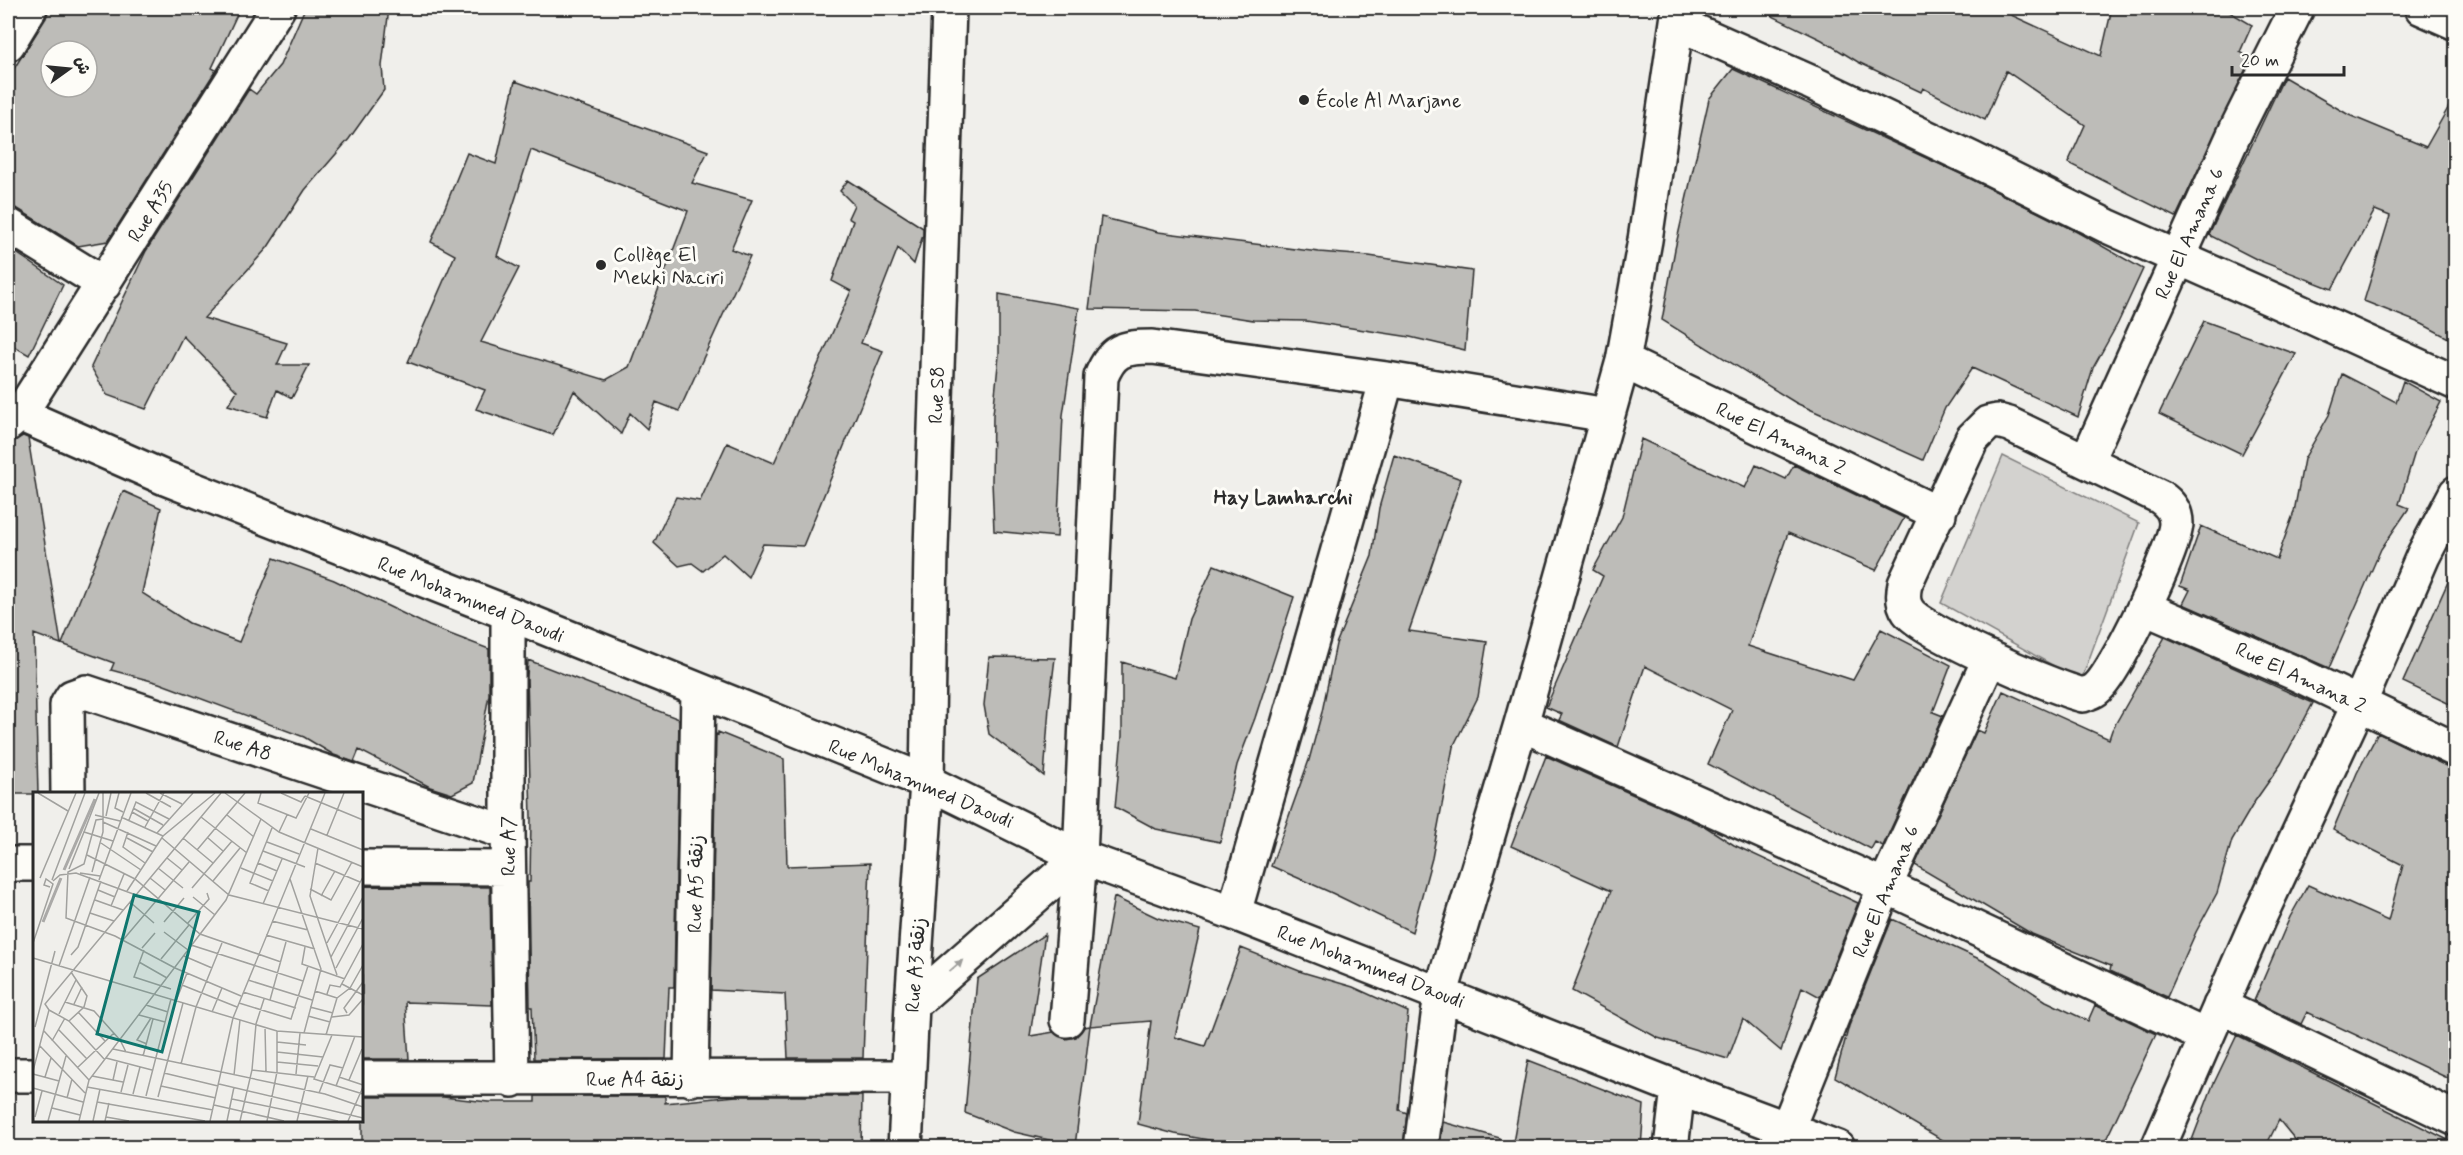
<svg xmlns="http://www.w3.org/2000/svg" width="2463" height="1155" viewBox="0 0 2463 1155" font-family="Mynerve,'Playpen Sans Arabic',sans-serif">
<style>
.green{fill:#d3d2cf;stroke:#7f7e7d;stroke-width:1.5}
.building{fill:#bdbcb8;stroke:#2b2b2b;stroke-width:1.5;fill-rule:evenodd}
.lines{fill:none;stroke-linecap:round;stroke-linejoin:round}
.street-casing{stroke:#2b2b2b;stroke-width:38}
.secondary-casing{stroke:#2b2b2b;stroke-width:38}
.street{stroke:#fdfcf7;stroke-width:33}
.secondary{stroke:#fdfcf7;stroke-width:33}
.oneway{fill:#9e9e9b}
.poi-dot{fill:#2b2b2b;stroke:#fdfcf7;stroke-width:2}
.labels{text-anchor:middle;stroke-width:6;stroke-linejoin:round;paint-order:stroke}
.poi-label{font-size:20px;fill:#2b2b2b;stroke:#fdfcf7;text-anchor:start}
.street-label{font-size:20px;fill:#2b2b2b;stroke:#fdfcf7}
.neighbourhood-label{font-size:21px;font-weight:bold;fill:#2b2b2b;stroke:#fdfcf7}
.inset-river{fill:none;stroke:#aaa9a7;stroke-width:3}
.inset-road{fill:none;stroke:#a1a19e;stroke-width:1.5}
.view{fill:#0f766e;fill-opacity:0.15;stroke:#0f766e;stroke-width:3}
.inset-edge{fill:none;stroke:#2b2b2b;stroke-width:3}
</style>
<rect width="100%" height="100%" fill="#f0efeb"/>
<filter id="ink" filterUnits="userSpaceOnUse"><feTurbulence type="fractalNoise" baseFrequency=".0167" numOctaves="2"/><feDisplacementMap in="SourceGraphic" scale="12" xChannelSelector="R" yChannelSelector="G"/><feConvolveMatrix kernelMatrix="1 2 1 2 8 2 1 2 1" color-interpolation-filters="sRGB"/></filter>
<g filter="url(#ink)">
<path class="green" d="M 2003,456 L 2139,523 L 2081,681 L 1941,603 Z"/>
<path class="building" d="M 49,8 L 240,8 L 212,68 L 216,70 L 108,241 L 78,246 L 18,209 L 8,206 L 8,78 L 46,18 ZM 51,51 L 87,51 L 87,87 L 51,87 Z
M 305,8 L 389,8 L 382,66 L 384,90 L 349,139 L 305,190 L 268,247 L 204,318 L 287,343 L 277,365 L 309,365 L 292,398 L 277,390 L 267,417 L 228,405 L 237,391 L 183,336 L 146,409 L 107,395 L 91,367 L 146,251 L 249,89 L 256,94 L 280,65 Z
M 1756,8 L 1996,8 L 2101,56 L 2112,8 L 2223,8 L 2252,25 L 2240,52 L 2251,58 L 2176,217 L 2068,163 L 2085,125 L 2006,71 L 1985,120 L 1923,88 L 1921,92 L 1858,62 L 1822,40 Z
M 1733,69 L 1963,175 L 2077,232 L 2143,269 L 2118,323 L 2093,368 L 2078,417 L 1972,368 L 1945,408 L 1923,460 L 1796,403 L 1662,320 L 1675,249 L 1709,99 Z
M 2284,77 L 2349,115 L 2426,147 L 2456,94 L 2456,342 L 2422,324 L 2364,301 L 2390,216 L 2375,210 L 2332,289 L 2258,260 L 2209,235 Z
M 515,81 L 708,151 L 692,183 L 752,200 L 731,249 L 750,256 L 679,411 L 656,402 L 647,429 L 630,413 L 621,434 L 574,391 L 553,435 L 476,409 L 485,390 L 408,362 L 455,255 L 431,242 L 467,153 L 496,164 ZM 531,150 L 688,211 L 629,367 L 606,380 L 481,342 L 519,268 L 497,256 Z
M 848,180 L 923,228 L 923,235 L 914,264 L 898,248 L 861,343 L 883,351 L 803,546 L 763,544 L 748,577 L 723,554 L 703,571 L 692,563 L 679,566 L 654,543 L 676,497 L 700,501 L 727,443 L 774,463 L 851,291 L 832,281 L 853,221 L 848,218 L 854,205 L 840,191 Z
M 1101,217 L 1158,232 L 1319,252 L 1369,256 L 1472,271 L 1465,350 L 1410,337 L 1306,321 L 1253,320 L 1195,311 L 1089,309 Z
M 8,247 L 63,285 L 29,355 L 8,343 Z
M 999,294 L 1079,308 L 1063,415 L 1057,537 L 994,531 L 992,481 L 993,415 L 999,355 Z
M 2204,321 L 2296,354 L 2242,454 L 2159,414 Z
M 2342,374 L 2396,402 L 2403,381 L 2441,402 L 2415,452 L 2399,504 L 2409,508 L 2381,549 L 2329,668 L 2183,604 L 2190,590 L 2180,586 L 2201,526 L 2277,559 L 2294,512 L 2304,459 L 2329,415 Z
M 23,436 L 28,438 L 61,644 L 34,634 L 38,794 L 8,794 L 8,442 Z
M 1641,439 L 1745,488 L 1756,465 L 1786,479 L 1794,465 L 1904,518 L 1876,570 L 1788,533 L 1748,646 L 1853,680 L 1881,629 L 1951,665 L 1933,712 L 1943,716 L 1883,846 L 1875,842 L 1871,849 L 1708,764 L 1732,710 L 1645,666 L 1618,747 L 1559,720 L 1562,714 L 1546,707 L 1603,576 L 1593,570 L 1622,517 Z
M 1394,455 L 1461,479 L 1409,631 L 1487,642 L 1478,697 L 1453,747 L 1432,858 L 1412,932 L 1332,893 L 1271,866 L 1309,760 L 1322,712 L 1336,644 L 1372,556 L 1379,508 Z
M 123,491 L 161,508 L 142,593 L 189,623 L 239,642 L 274,558 L 334,580 L 429,626 L 489,649 L 489,695 L 473,783 L 452,794 L 430,787 L 359,750 L 354,762 L 334,755 L 304,737 L 159,683 L 111,670 L 114,663 L 62,644 Z
M 2456,564 L 2456,707 L 2403,682 Z
M 1214,565 L 1294,597 L 1255,718 L 1237,765 L 1220,842 L 1156,829 L 1115,807 L 1122,736 L 1122,662 L 1175,678 L 1189,619 Z
M 2165,637 L 2313,703 L 2281,764 L 2255,801 L 2232,840 L 2217,893 L 2196,932 L 2167,997 L 2110,971 L 2111,966 L 2032,934 L 1915,865 L 1977,730 L 1984,733 L 2003,691 L 2109,739 L 2112,730 Z
M 989,657 L 1055,658 L 1049,707 L 1044,776 L 989,734 L 984,705 Z
M 528,660 L 679,719 L 674,987 L 669,987 L 666,1059 L 534,1059 L 532,1007 L 530,1007 L 528,882 L 530,882 L 531,817 L 527,677 Z
M 718,732 L 784,759 L 787,866 L 870,863 L 863,1058 L 788,1058 L 785,994 L 711,990 L 716,734 L 718,735 Z
M 2378,733 L 2448,767 L 2456,768 L 2456,1082 L 2307,1012 L 2301,1024 L 2254,1001 L 2290,917 L 2308,885 L 2388,921 L 2403,865 L 2333,830 L 2357,773 Z
M 1546,756 L 1706,827 L 1734,845 L 1858,903 L 1820,997 L 1802,987 L 1781,1051 L 1743,1019 L 1728,1059 L 1658,1038 L 1572,991 L 1611,891 L 1511,846 Z
M 362,886 L 490,887 L 492,1005 L 405,1002 L 409,1059 L 362,1059 Z
M 1114,897 L 1158,918 L 1200,930 L 1175,1037 L 1205,1046 L 1241,948 L 1302,972 L 1353,987 L 1408,1012 L 1399,1110 L 1407,1113 L 1403,1148 L 1253,1148 L 1175,1134 L 1138,1124 L 1151,1021 L 1090,1026 Z
M 1892,919 L 1988,963 L 2046,1001 L 2088,1021 L 2095,1005 L 2156,1034 L 2102,1148 L 1956,1148 L 1835,1077 L 1849,1026 Z
M 1045,934 L 1030,1036 L 1054,1032 L 1066,1039 L 1076,1037 L 1084,1027 L 1090,1026 L 1075,1146 L 1014,1132 L 965,1113 L 977,979 Z
M 2237,1035 L 2456,1144 L 2456,1148 L 2302,1148 L 2279,1120 L 2265,1148 L 2189,1148 L 2213,1085 Z
M 1528,1060 L 1644,1105 L 1641,1148 L 1512,1148 Z
M 535,1096 L 665,1096 L 665,1103 L 736,1096 L 862,1096 L 861,1148 L 362,1148 L 362,1097 L 443,1097 L 488,1102 L 535,1102 Z
M 1443,1122 L 1500,1138 L 1499,1148 L 1440,1148 Z"/>
<g class="lines">
<g class="street-casing">
<path id="street" d="M 2422,8 L 2456,23
M 1677,23 L 1810,82 L 1972,159 L 2107,226 L 2296,310 L 2456,383
M 8,44 L 30,8
M 8,225 L 104,284
M 1623,361 L 1939,514
M 8,409 L 165,478 L 508,613 L 927,782 L 1080,857 L 1234,913 L 1678,1088 L 1838,1148
M 1998,421 L 2009,424 L 2160,497 C 2169,503 2176,511 2176,523 C 2176,546 2115,675 2096,689 C 2093,692 2087,693 2083,695 C 2054,688 1922,632 1908,611 C 1902,603 1903,593 1905,584 L 1972,439 L 1988,423 Z
M 8,424 L 20,414 L 278,8
M 2087,460 L 2237,128 L 2297,8
M 2145,608 L 2297,674 L 2456,750
M 508,613 L 508,833 L 512,1080
M 1521,724 L 1885,886 L 2205,1036
M 68,794 L 67,705 L 72,697 L 86,692 L 508,833
M 8,864 L 34,864
M 362,867 L 508,868
M 1234,913 L 1387,379
M 2220,1006 L 2456,1119
M 1067,1020 L 1080,857 L 1101,377 C 1112,350 1123,347 1152,347 L 1387,379 L 1607,415
M 8,1075 L 34,1075
M 362,1078 L 908,1077
M 691,1079 L 698,690
M 1788,1127 L 1885,886 L 1990,658
M 1421,1148 L 1441,993 L 1521,724 L 1623,361 L 1645,240 L 1679,8
M 1671,1148 L 1678,1088
M 2158,1148 L 2258,920 L 2359,704 L 2423,556 L 2456,493"/>
</g>
<g class="secondary-casing">
<path id="secondary" d="M 912,1005 L 1080,857
M 905,1148 L 912,1005 L 927,782 L 931,549 L 949,8"/>
</g>
<use href="#street" class="street"/>
<use href="#secondary" class="secondary"/>
</g>
<defs><path id="oneway-solid" d="M-6-.8H1V-3.2L6.5 0L1 3.2V.8H-6Z" transform="scale(1.5)"/></defs>
<use class="oneway" href="#oneway-solid" transform="translate(956 966) rotate(-41)"/>
</g>
<g class="poi-dot">
<circle cx="1304" cy="100" r="6"/>
<circle cx="601" cy="265" r="6"/>
</g>
<g class="labels">
<g class="poi-label">
<text x="1316" y="107">École Al Marjane</text>
<text x="613" y="261">Collège El<tspan x="613" dy="23">Mekki Naciri</tspan></text>
</g>
<g class="street-label">
<text transform="translate(150 211) rotate(-58)" y="7">Rue A35</text>
<text transform="translate(2189 233) rotate(-66)" y="7">Rue El Amana 6</text>
<text transform="translate(936 395) rotate(-88)" y="7">Rue S8</text>
<text transform="translate(1781 438) rotate(26)" y="7">Rue El Amana 2</text>
<text transform="translate(471 599) rotate(22)" y="7">Rue Mohammed Daoudi</text>
<text transform="translate(2301 677) rotate(25)" y="7">Rue El Amana 2</text>
<text transform="translate(243 745) rotate(18)" y="7">Rue A8</text>
<text transform="translate(921 783) rotate(23)" y="7">Rue Mohammed Daoudi</text>
<text transform="translate(508 846) rotate(-90)" y="7">Rue A7</text>
<text transform="translate(695 884) rotate(-89)" y="7">Rue A5 زنقة</text>
<text transform="translate(1885 891) rotate(-67)" y="7">Rue El Amana 6</text>
<text transform="translate(915 965) rotate(-86)" y="7">Rue A3 زنقة</text>
<text transform="translate(1371 966) rotate(21)" y="7">Rue Mohammed Daoudi</text>
<text x="635" y="1086">Rue A4 زنقة</text>
</g>
<g class="neighbourhood-label">
<text x="1283" y="504">Hay Lamharchi</text>
</g>
</g>
<g transform="translate(33 792)">
<rect width="330" height="330" fill="#f0efeb"/>
<path class="inset-river" d="M 31,78 L 62,7M 10,130 L 28,86"/>
<path class="inset-road" d="M 5,1 L 35,19M 86,1 L 82,16 L 90,20M 113,1 L 138,15M 127,1 L 149,12M 192,1 L 246,40 L 330,75M 228,1 L 225,11 L 263,26 L 276,1M 248,1 L 268,10 L 272,4M 272,4 L 330,28M 100,16 L 130,33M 99,20 L 115,29M 62,23 L 87,29M 194,23 L 221,45M 73,24 L 78,1M 88,25 L 130,44M 168,25 L 214,61M 70,27 L 63,28 L 51,72 L 35,80 L 33,126 L 82,144 L 142,176 L 208,204M 96,28 L 103,10 L 136,27M 70,30 L 123,54M 112,35 L 131,1M 278,37 L 330,58M 51,40 L 66,1M 95,40 L 90,55 L 112,71M 246,40 L 254,23M 124,41 L 160,1M 294,43 L 311,1M 94,46 L 120,60M 129,46 L 196,103 L 330,137M 150,46 L 180,71M 175,46 L 190,59M 234,50 L 266,62M 68,51 L 108,78M 285,56 L 277,104 L 304,183M 164,58 L 212,1M 230,59 L 272,75M 54,63 L 102,87 L 167,142 L 248,170M 134,66 L 149,78M 225,71 L 244,79M 282,71 L 327,90M 125,76 L 150,96M 208,76 L 240,89M 36,77 L 51,40 L 80,49M 59,80 L 70,40 L 70,1M 47,81 L 67,84M 7,86 L 43,1M 117,86 L 132,98M 257,87 L 288,177 L 271,241M 19,88 L 52,1M 66,88 L 98,1M 20,89 L 27,83 L 43,81 L 103,103M 180,89 L 207,56M 159,96 L 199,49M 277,97 L 298,108 L 319,70M 65,98 L 82,105M 94,99 L 130,44 L 182,1M 236,99 L 217,91 L 239,36M 288,104 L 302,79M 160,105 L 182,123M 62,108 L 90,118M 97,110 L 121,131M 230,112 L 249,67M 78,114 L 91,82M 57,121 L 81,129M 239,129 L 275,138M 131,130 L 151,106M 154,132 L 176,107 L 174,101M 131,140 L 155,158M 233,143 L 282,157M 90,148 L 156,70M 0,151 L 20,92 L 13,87 L 11,93 L 17,95M 294,151 L 330,85M 158,153 L 270,189M 272,155 L 269,172 L 312,187M 109,156 L 122,141M 111,158 L 101,185 L 138,197M 38,163 L 45,155 L 68,89M 151,164 L 179,176M 298,165 L 330,105M 0,166 L 244,239 L 330,245M 128,167 L 156,133M 106,170 L 134,186M 26,174 L 57,85M 303,176 L 330,126M 215,188 L 279,208M 309,192 L 330,203M 149,193 L 204,215M 282,199 L 304,206M 210,200 L 263,216M 294,202 L 297,193 L 307,195 L 330,152M 304,206 L 317,196 L 330,173M 237,208 L 253,150M 143,209 L 154,181M 32,210 L 61,219 L 87,248 L 93,260M 206,211 L 258,227 L 275,174M 41,212 L 49,195M 113,213 L 135,220M 277,215 L 300,221M 16,218 L 36,229 L 72,268M 45,220 L 72,249M 179,220 L 189,196M 314,221 L 311,216 L 330,190M 26,222 L 43,188M 106,223 L 132,230M 275,224 L 297,230M 299,225 L 316,223 L 330,207M 36,229 L 51,215 L 54,204 L 38,180M 2,235 L 22,159M 232,235 L 233,279M 25,237 L 54,267M 11,239 L 56,288M 293,243 L 304,206M 299,243 L 281,287 L 330,302M 19,249 L 32,226M 244,250 L 273,253M 114,252 L 104,248 L 118,226M 7,254 L 52,301M 80,257 L 292,302 L 330,315M 244,260 L 290,265M 110,264 L 120,227M 73,266 L 119,278M 244,270 L 285,274M 148,272 L 163,215 L 189,151M 44,276 L 81,241M 219,278 L 281,285M 0,279 L 16,218 L 12,212 L 188,1M 131,281 L 185,294M 0,282 L 26,289M 263,282 L 267,241M 201,283 L 207,228M 59,284 L 90,290M 12,285 L 18,266M 306,285 L 330,293M 80,288 L 84,270M 316,288 L 329,257M 186,292 L 330,326M 128,294 L 183,306M 303,294 L 322,244M 54,295 L 180,318M 0,296 L 50,310M 88,300 L 95,273M 286,301 L 297,273 L 310,276M 100,302 L 107,275M 113,304 L 138,207M 125,305 L 150,211M 34,306 L 39,287M 199,307 L 305,329M 64,310 L 172,329M 181,313 L 251,329M 19,316 L 47,323M 2,325 L 9,299M 73,325 L 96,329M 15,329 L 33,264M 46,329 L 56,288 L 193,108 L 228,27M 60,329 L 67,297M 72,329 L 76,311M 177,329 L 200,226 L 292,1M 194,329 L 201,295M 207,329 L 219,278 L 223,232 L 231,207M 234,329 L 244,280 L 244,239M 264,329 L 275,284M 315,329 L 330,295"/>
<path class="view" d="M 101,103 L 166,120 L 129,260 L 64,242 Z"/>
<rect width="330" height="330" class="inset-edge"/>
</g>
<rect width="2463" height="1155" fill="none" stroke="#fdfcf7" stroke-width="30"/>
<rect x="15" y="15" width="2433" height="1125" fill="none" stroke="#2b2b2b" stroke-width="2" filter="url(#ink)"/>
<g transform="translate(69 69) rotate(75)"><circle r="28" fill="#fdfcf7" stroke="#a9a8a5" stroke-width="1.5"/>
<path d="M0-4.5L10 22L0 15L-10 22Z" fill="#2b2b2b"/>
<text y="-9" font-size="16" font-weight="bold" text-anchor="middle" fill="#2b2b2b">ش</text>
</g>
<path d="M2232 66v9h112v-9" fill="none" stroke="#2b2b2b" stroke-width="3"/>
<text x="2241" y="66" font-size="18" fill="#2b2b2b" stroke="#fdfcf7" stroke-width="4.5" paint-order="stroke">20 m</text>
</svg>
